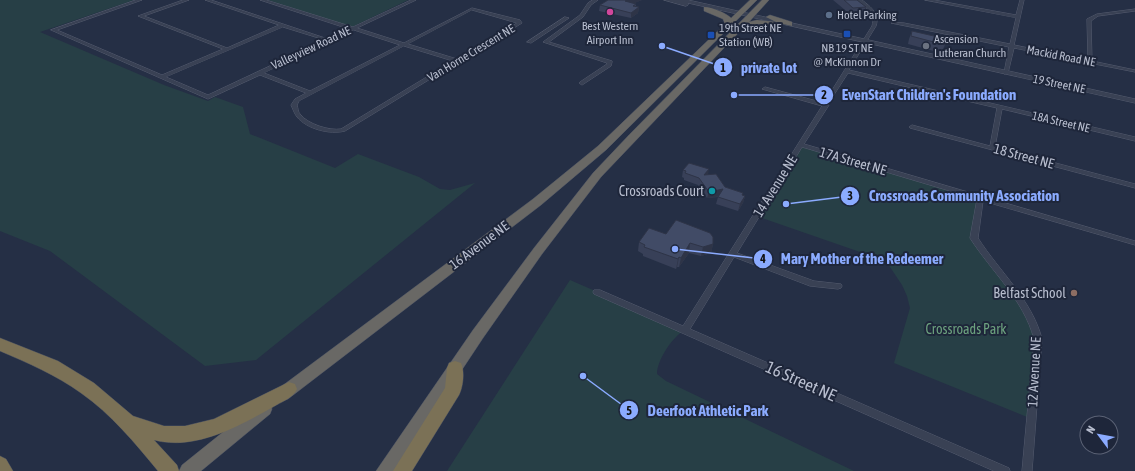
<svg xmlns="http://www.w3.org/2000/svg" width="1135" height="471" viewBox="0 0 1135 471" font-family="'Asap Condensed',sans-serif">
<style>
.green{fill:#273f46}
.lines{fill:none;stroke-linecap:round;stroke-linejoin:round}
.minor-casing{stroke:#555c6f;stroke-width:1}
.tertiary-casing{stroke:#555c6f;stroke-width:1}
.trunk-casing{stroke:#444c5f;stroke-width:1}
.motorway-casing{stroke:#444c5f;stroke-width:1}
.minor{fill:#394154;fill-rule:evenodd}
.tertiary{fill:#394154;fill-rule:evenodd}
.trunk{fill:#696865;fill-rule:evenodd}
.motorway{fill:#7b7156;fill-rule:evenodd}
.wall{fill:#384058}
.shaded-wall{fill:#2e3447}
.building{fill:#414b66;stroke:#2e3447}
.hotel-dot{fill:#d1479c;stroke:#1e263a;stroke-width:1.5}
.service-dot{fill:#5c6f8a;stroke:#1e263a;stroke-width:1.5}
.transit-dot{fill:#1a4fb4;stroke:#1e263a;stroke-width:1.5}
.worship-dot{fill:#6b7280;stroke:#1e263a;stroke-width:1.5}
.culture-dot{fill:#0f9aa8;stroke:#1e263a;stroke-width:1.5}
.education-dot{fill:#8d6e63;stroke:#1e263a;stroke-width:1.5}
.labels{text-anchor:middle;stroke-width:4;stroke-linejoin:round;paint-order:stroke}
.far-poi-label{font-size:12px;fill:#b7bdce;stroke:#1e263a;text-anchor:start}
.far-street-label{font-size:12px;fill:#b7bdce;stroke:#1e263a}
.street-label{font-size:14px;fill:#b7bdce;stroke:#1e263a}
.poi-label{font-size:14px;fill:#b7bdce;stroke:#1e263a;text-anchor:end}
.park-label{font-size:14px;fill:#6ca17e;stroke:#1e263a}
.near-street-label{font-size:17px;fill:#b7bdce;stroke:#1e263a}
.leader{fill:none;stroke:#8babff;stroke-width:1.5}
.callout-dot{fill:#8babff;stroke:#1e263a;stroke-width:1.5}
.mark-label{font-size:12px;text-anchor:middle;font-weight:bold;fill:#111}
.callout-label{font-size:15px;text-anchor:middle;font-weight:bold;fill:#8babff;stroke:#1e263a;stroke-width:4;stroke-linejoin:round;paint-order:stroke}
</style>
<rect width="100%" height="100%" fill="#252f45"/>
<path class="green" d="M 0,0 L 134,0 L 40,32 L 164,85 L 208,101 L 215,97 L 243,107 L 250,134 L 335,168 L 358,154 L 419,177 L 440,189 L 450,190 L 475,183 L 256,360 L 205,366 L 50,251 L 0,231 Z
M 268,0 L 408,0 L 352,27 Z
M 801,145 L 980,198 L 974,233 L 1037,330 L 1032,419 L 894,363 L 910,308 L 907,296 L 902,285 L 886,261 L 756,216 Z
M 570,280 L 685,330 C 673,336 657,360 657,374 L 666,381 L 854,471 L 447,471 Z"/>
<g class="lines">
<g class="minor-casing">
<path id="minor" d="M 136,0 L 142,0 L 57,30 L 162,75 L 223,49 L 138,16 L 183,0 L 189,0 L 144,16 L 227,48 L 279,25 L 205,0 L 211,0 L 328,39 L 349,29 L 260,0 L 266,0 L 353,27 L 411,0 L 416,0 L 357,28 L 404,43 L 472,8 L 520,20 L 522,23 L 345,131 C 330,135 307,129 297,117 C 294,113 293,109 291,105 L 295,99 L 306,93 L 260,75 L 208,99 L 51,30 ZM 472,10 L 517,23 L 457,59 L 408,44 ZM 283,27 L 325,40 L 208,95 L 166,77 ZM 354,30 L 400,45 L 310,91 L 264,73 ZM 404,46 L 453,61 L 341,129 C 330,131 307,124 300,114 C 298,112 298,108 297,105 L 299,101 Z
M 593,0 L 598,0 L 591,5 L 583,17 L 549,42 L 612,61 L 612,62 L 611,66 L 582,85 L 579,83 L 580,82 L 607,64 L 607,63 L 543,42 L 580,15 L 588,3 Z
M 857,0 L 862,0 C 871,7 880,14 876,26 L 849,70 L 1135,137 L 1135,141 L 1002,109 L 995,147 L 1135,184 L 1135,188 L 910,128 L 909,127 L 912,125 L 990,146 L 997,108 L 848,73 L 828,104 L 829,105 L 804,144 L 1135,241 L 1135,245 L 983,201 L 978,238 C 999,271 1032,300 1042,339 L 1032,471 L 1022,471 L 1034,339 C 1024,300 991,271 970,238 L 977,199 L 802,147 L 737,253 L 814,281 L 841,284 L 842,286 L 841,288 L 838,289 L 810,286 L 734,257 L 690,329 L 1009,468 L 1010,471 L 994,471 L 594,294 L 593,292 L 594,290 L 600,290 L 683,326 L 822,106 L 762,89 L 765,87 L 824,103 L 872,26 C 876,13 865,8 857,0 Z
M 925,0 L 934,0 L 1016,15 L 1020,0 L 1024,0 L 1014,45 L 1088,60 L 1087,19 L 1097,14 L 1135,9 L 1135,11 L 1098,16 L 1091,21 L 1092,61 L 1135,70 L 1135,72 L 1014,48 L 1008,73 L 1004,74 L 1004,73 L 1009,47 L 891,23 L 893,22 L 904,23 L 1010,44 L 1016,18 Z
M 565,17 L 569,18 L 531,43 L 527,42 Z"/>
</g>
<g class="tertiary-casing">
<path id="tertiary" d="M 664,0 L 688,0 L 1135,99 L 1135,103 L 688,3 L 688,5 L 686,6 Z"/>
</g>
<g class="trunk-casing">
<path id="trunk" d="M 750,0 L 757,0 L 606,150 L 541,205 L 288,399 L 283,401 L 278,399 L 275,394 L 278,389 L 533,199 L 598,146 L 725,24 L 723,19 L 704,11 L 704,7 C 712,7 726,13 731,18 Z
M 762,0 L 769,0 L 749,22 L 757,20 L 776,22 L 766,17 L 770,15 L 792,22 L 792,26 L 779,23 L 779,26 L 776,26 L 757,24 L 743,28 L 601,177 L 542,254 L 483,338 L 395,471 L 376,471 L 473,330 L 534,248 L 593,173 L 629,135 Z
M 264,402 L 270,404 L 272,409 L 270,414 L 201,471 L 179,471 L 182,465 L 258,404 Z"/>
</g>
<g class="motorway-casing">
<path id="motorway" d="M 0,338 L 58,361 L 94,383 L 133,416 L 164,426 L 185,426 L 214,419 L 289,382 L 295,384 L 297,389 C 293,398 281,402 273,407 C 239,426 195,451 154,440 L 177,465 L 179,471 L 158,471 C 135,443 111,414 81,393 C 56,375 28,363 0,351 Z
M 455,361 L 461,363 C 465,372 463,387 459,395 L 412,471 L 393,471 L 445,388 L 447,368 L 449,363 Z
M 0,456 L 6,459 L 13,471 L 0,471 Z"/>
</g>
<use href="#minor" class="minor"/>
<use href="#tertiary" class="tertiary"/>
<use href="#trunk" class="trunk"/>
<use href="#motorway" class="motorway"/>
</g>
<path class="wall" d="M 608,0 L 642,0 L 634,3 L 636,4 L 636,6 L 639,7 L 638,13 L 631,18 L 599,11 L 600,5 Z
M 833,0 L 857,0 L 866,7 L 863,14 L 851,15 Z
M 912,31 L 945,45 L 941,53 L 908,44 L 909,39 Z
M 683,170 L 708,175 L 725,187 L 743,193 L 742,195 L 745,196 L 743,203 L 738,211 L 716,204 L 718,197 L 707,198 L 698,185 L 684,180 L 684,178 L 682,177 Z
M 666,234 L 713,244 L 711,253 L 701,256 L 689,253 L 679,267 L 677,267 L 676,269 L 643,256 L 643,254 L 638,251 L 639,242 Z"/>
<path class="shaded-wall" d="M 628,0 L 642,0 L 625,7 L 625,1 Z
M 639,7 L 638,13 L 631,18 L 631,13 Z
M 709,169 L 708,176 L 704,175 Z
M 723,189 L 722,196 L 707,198 L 709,192 Z
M 745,196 L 743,203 L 738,211 L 740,204 Z
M 690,243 L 689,253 L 679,267 L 681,258 Z
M 713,244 L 711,253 L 701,256 L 703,247 Z
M 679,257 L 677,267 L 676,269 L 678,259 Z"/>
<path class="building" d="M 608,0 L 628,0 L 625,1 L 636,4 L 633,6 L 639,7 L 631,13 L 600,5 Z
M 844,0 L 857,0 L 866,7 L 853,8 Z
M 912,31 L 947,39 L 945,45 L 911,36 Z
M 689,163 L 709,169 L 704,175 L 716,174 L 725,187 L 743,193 L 742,195 L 745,196 L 740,204 L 718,197 L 723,189 L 709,192 L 699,178 L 685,173 L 686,171 L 683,170 Z
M 676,220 L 710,233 L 713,237 L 713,244 L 703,247 L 690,243 L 681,258 L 679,257 L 678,259 L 644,247 L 645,245 L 639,242 L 649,228 L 666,234 Z"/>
<circle class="hotel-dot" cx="610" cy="12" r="4"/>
<circle class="service-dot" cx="829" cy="15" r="4"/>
<g class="transit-dot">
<rect x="843" y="30" width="8" height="8" rx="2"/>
<rect x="707" y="31" width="8" height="8" rx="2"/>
</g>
<circle class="worship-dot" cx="926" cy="46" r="4"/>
<circle class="culture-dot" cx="712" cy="191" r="4"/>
<circle class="education-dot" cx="1074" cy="293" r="4"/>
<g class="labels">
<g class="far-poi-label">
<text x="837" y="19">Hotel Parking</text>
<text x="610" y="30" text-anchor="middle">Best Western<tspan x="610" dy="14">Airport Inn</tspan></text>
<text x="719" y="32">19th Street NE<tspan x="719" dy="14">Station (WB)</tspan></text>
<text x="934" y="43">Ascension<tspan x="934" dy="14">Lutheran Church</tspan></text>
<text x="847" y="52" text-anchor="middle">NB 19 ST NE<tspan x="847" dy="14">@ McKinnon Dr</tspan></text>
</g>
<g class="far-street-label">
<text transform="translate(311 48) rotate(-25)" y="4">Valleyview Road NE</text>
<text transform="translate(471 53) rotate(-31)" y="4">Van Horne Crescent NE</text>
<text transform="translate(1061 56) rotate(11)" y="4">Mackid Road NE</text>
<text transform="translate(1059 84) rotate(12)" y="4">19 Street NE</text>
<text transform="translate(1061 122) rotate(13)" y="4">18A Street NE</text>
</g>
<g class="street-label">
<text transform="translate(1024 156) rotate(15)" y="5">18 Street NE</text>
<text transform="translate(853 161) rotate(16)" y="5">17A Street NE</text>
<text transform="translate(775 186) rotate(-58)" y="5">14 Avenue NE</text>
<text transform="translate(479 245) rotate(-37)" y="5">16 Avenue NE</text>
<text transform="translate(1034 372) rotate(-87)" y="5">12 Avenue NE</text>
</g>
<g class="poi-label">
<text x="704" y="196">Crossroads Court</text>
<text x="1066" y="298">Belfast School</text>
</g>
<g class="park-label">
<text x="966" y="334">Crossroads Park</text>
</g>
<g class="near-street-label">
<text transform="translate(801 381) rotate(24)" y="6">16 Street NE</text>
</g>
</g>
<path class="leader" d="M662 46L723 67M734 95L824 95M786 204L850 196M675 249L763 259M583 376L629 410"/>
<g class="callout-dot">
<circle cx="662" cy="46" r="4"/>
<circle cx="734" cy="95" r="4"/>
<circle cx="786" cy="204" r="4"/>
<circle cx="675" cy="249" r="4"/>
<circle cx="583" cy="376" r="4"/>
<circle cx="723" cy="67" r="10"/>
<circle cx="824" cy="95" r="10"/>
<circle cx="850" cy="196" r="10"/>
<circle cx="763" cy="259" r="10"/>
<circle cx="629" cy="410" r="10"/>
</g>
<g class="mark-label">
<text x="723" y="72">1</text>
<text x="824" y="99">2</text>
<text x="850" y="200">3</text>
<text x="763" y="263">4</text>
<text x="629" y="415">5</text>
</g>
<g class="callout-label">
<text x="769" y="73">private lot</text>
<text x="929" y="100">EvenStart Children's Foundation</text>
<text x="964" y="201">Crossroads Community Association</text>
<text x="862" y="264">Mary Mother of the Redeemer</text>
<text x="708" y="416">Deerfoot Athletic Park</text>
</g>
<g transform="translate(1099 435) rotate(302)"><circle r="19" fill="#1e263a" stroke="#5b6275"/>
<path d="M0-3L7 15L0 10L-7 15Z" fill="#8babff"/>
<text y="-6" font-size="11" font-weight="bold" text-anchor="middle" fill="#b7bdce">N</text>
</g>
</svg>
